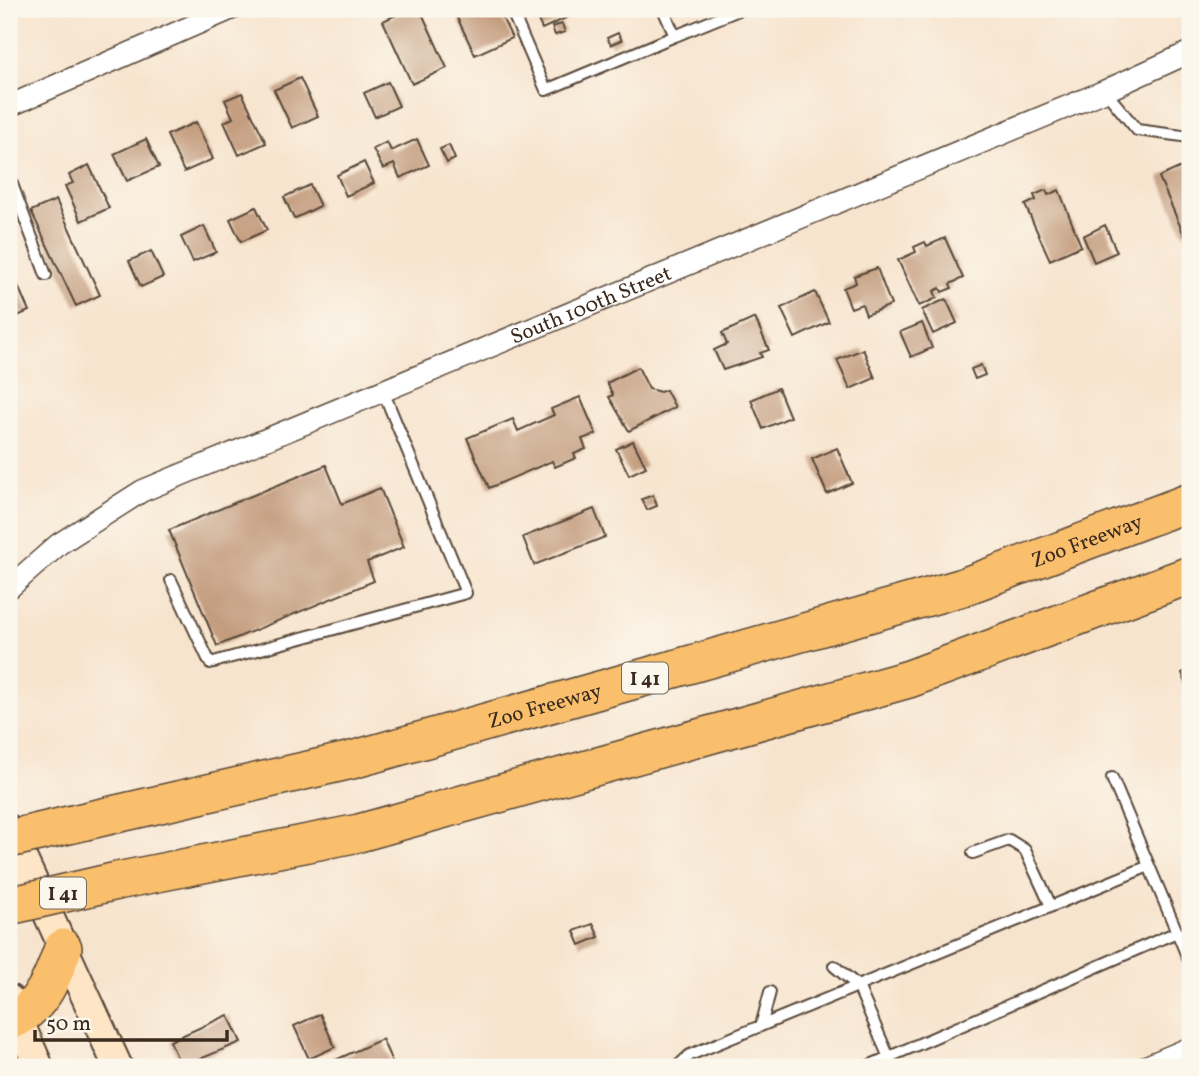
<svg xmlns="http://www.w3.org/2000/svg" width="1199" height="1076" viewBox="0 0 1199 1076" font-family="Vollkorn,serif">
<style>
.building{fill:#c49d7f}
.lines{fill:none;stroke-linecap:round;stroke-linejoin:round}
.lane-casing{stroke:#574638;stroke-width:14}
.street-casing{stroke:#574638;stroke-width:24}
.secondary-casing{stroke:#574638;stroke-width:32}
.highway-casing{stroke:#574638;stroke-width:40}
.lane{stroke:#fff;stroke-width:10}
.street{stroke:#fff;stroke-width:21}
.secondary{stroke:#fde5c5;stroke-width:28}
.highway{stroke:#f9bf6d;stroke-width:37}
.highway-bridge-casing{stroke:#574638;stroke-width:40;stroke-linecap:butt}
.highway-bridge{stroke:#f9bf6d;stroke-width:37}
.labels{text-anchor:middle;stroke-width:5;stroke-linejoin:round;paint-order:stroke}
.shield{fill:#fbf7ec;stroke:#75685c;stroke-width:2}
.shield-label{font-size:19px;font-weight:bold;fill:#3b2a1e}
.street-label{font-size:21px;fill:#3b2a1e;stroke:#fbf7ec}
</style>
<rect width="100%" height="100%" fill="#fbf7ec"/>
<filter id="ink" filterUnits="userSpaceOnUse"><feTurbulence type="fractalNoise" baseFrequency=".0143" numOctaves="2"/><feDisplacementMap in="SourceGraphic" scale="14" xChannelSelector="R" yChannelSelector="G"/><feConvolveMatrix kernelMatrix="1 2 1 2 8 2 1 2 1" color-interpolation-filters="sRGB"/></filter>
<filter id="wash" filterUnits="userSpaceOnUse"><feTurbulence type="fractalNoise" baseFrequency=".00686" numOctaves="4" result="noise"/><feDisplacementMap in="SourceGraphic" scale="28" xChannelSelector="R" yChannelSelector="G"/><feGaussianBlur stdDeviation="1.57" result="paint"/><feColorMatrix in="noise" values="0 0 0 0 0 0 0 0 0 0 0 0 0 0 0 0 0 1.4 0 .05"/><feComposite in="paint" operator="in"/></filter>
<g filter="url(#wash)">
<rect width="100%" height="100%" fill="#f7e4ce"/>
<g id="blocks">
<path class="building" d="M 409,9 L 420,9 L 447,68 L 412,84 L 383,21 Z
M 453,9 L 498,9 L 512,38 L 475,55 Z
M 533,9 L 575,9 L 577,13 L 542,29 Z
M 562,24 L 565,32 L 555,35 L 552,27 Z
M 618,33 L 622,40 L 611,45 L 607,38 Z
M 300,78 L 318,116 L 292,128 L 274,90 Z
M 388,82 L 399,106 L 375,117 L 364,93 Z
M 242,93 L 266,143 L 239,155 L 224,122 L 233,118 L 225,100 Z
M 196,122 L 213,159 L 184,172 L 167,135 Z
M 146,139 L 159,167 L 127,181 L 114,154 Z
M 417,139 L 429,165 L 400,178 L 394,164 L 383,169 L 373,149 L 387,142 L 391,151 Z
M 449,145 L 455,159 L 447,163 L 440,149 Z
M 364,162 L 374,183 L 346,196 L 337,175 Z
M 1190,163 L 1190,233 L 1184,235 L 1159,177 Z
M 89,165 L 109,208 L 81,221 L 65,186 L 73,183 L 69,175 Z
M 310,185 L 320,206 L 294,219 L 284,197 Z
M 1046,190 L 1048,195 L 1059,190 L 1081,246 L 1050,260 L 1025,205 L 1036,200 L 1034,195 Z
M 56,200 L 100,295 L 76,306 L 31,211 Z
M 256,207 L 267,230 L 241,242 L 230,219 Z
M 1105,225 L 1117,252 L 1094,262 L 1083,236 Z
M 204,226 L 216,252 L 193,262 L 181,237 Z
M 945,238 L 963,278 L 950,284 L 952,288 L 942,292 L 940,288 L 934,291 L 937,298 L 919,306 L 898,260 L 916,252 L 914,247 L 925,242 L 927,246 Z
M 151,251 L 163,277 L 141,287 L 129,261 Z
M 877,268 L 891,305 L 866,315 L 862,304 L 851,308 L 843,288 L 856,283 L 854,276 Z
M 14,277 L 29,311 L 15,317 L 17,323 L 9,326 L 9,279 Z
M 815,292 L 829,322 L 795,338 L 781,308 Z
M 946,299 L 957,323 L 933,334 L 922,310 Z
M 755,318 L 769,350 L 760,353 L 762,357 L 723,370 L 714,350 L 727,344 L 722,333 Z
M 922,323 L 932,348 L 911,357 L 900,332 Z
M 863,349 L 875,378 L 850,389 L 837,360 Z
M 981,365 L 985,375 L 975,379 L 971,369 Z
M 638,367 L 649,389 L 660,392 L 666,390 L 675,407 L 629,431 L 609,397 L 613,395 L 607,383 Z
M 778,388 L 790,417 L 763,429 L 751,400 Z
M 580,397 L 596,434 L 582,439 L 586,449 L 574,454 L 576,458 L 555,467 L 552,461 L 489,488 L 467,438 L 513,419 L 518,431 L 554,415 L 551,409 Z
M 633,441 L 646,467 L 629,475 L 616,449 Z
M 837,448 L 852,483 L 827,494 L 812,459 Z
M 326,465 L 342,504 L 380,488 L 404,547 L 367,562 L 374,581 L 217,646 L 169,530 Z
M 653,495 L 657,506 L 647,510 L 642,499 Z
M 594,509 L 605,537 L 534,565 L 523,537 Z
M 1190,669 L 1190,693 L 1182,673 Z
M 593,924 L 599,937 L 580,945 L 574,931 Z
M 320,1014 L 335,1047 L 309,1059 L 294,1026 Z
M 228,1015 L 241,1042 L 181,1067 L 170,1041 Z
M 382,1039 L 394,1066 L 390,1067 L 320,1067 Z"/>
</g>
</g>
<g filter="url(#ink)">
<use href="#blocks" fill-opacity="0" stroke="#574638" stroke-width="2"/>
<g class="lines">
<g class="lane-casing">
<path id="lane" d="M 511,9 L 546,90 L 675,36
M 663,9 L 675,36 L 741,9
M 1105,91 L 1137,130 L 1190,137
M 9,176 L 46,275
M 171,580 L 210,663 L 466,593 L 383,391
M 1112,778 L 1177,932
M 973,853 L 1009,840 L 1025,850 L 1051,906
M 834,966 L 858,986 L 893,1067
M 761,1026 L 770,992
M 677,1067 L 690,1055 L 1149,866
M 866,1067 L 1177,932 L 1190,963"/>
</g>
<g class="street-casing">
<g id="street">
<path d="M 9,106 L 231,9"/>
<path id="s1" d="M 9,588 L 59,544 L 142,491 L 1105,91 L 1190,52"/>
<path d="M 1145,1067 L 1190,1048"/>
</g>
</g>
<g class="secondary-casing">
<path id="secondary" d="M 9,829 L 118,1067
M 9,999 L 39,1067"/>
</g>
<g class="highway-casing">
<g id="highway">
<path id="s2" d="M 90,820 L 352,760 L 960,588 L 1190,502"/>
<path d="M 117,881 L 359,833 L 909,679 L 1190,575"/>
<path d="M 9,1022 C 42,1007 52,980 63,948"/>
</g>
</g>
<use href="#lane" class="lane"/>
<use href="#street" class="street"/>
<use href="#secondary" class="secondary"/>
<use href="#highway" class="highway"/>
<g class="highway-bridge-casing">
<path id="highway-bridge" d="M 9,839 L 90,820
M 9,906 L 117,881"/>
</g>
<use href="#highway-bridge" class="highway-bridge"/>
</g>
</g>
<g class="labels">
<g class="shield">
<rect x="622" y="662.5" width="46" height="31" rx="5"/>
<rect x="40" y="877.5" width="46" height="31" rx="5"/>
</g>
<g class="shield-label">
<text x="645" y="685">I 41</text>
<text x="63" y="900">I 41</text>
</g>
<g class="street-label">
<text dy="7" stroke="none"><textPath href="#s1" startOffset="651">South 100th Street</textPath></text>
<text dy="7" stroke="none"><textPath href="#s2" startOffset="1036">Zoo Freeway</textPath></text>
<text dy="7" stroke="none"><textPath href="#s2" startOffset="469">Zoo Freeway</textPath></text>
</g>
</g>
<rect width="1199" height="1076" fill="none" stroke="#fbf7ec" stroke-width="35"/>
<path d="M35 1030v10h192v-10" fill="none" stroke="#3b2a1e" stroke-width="3.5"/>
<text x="46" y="1030" font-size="21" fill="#3b2a1e" stroke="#fbf7ec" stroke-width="5" paint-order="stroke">50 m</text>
</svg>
